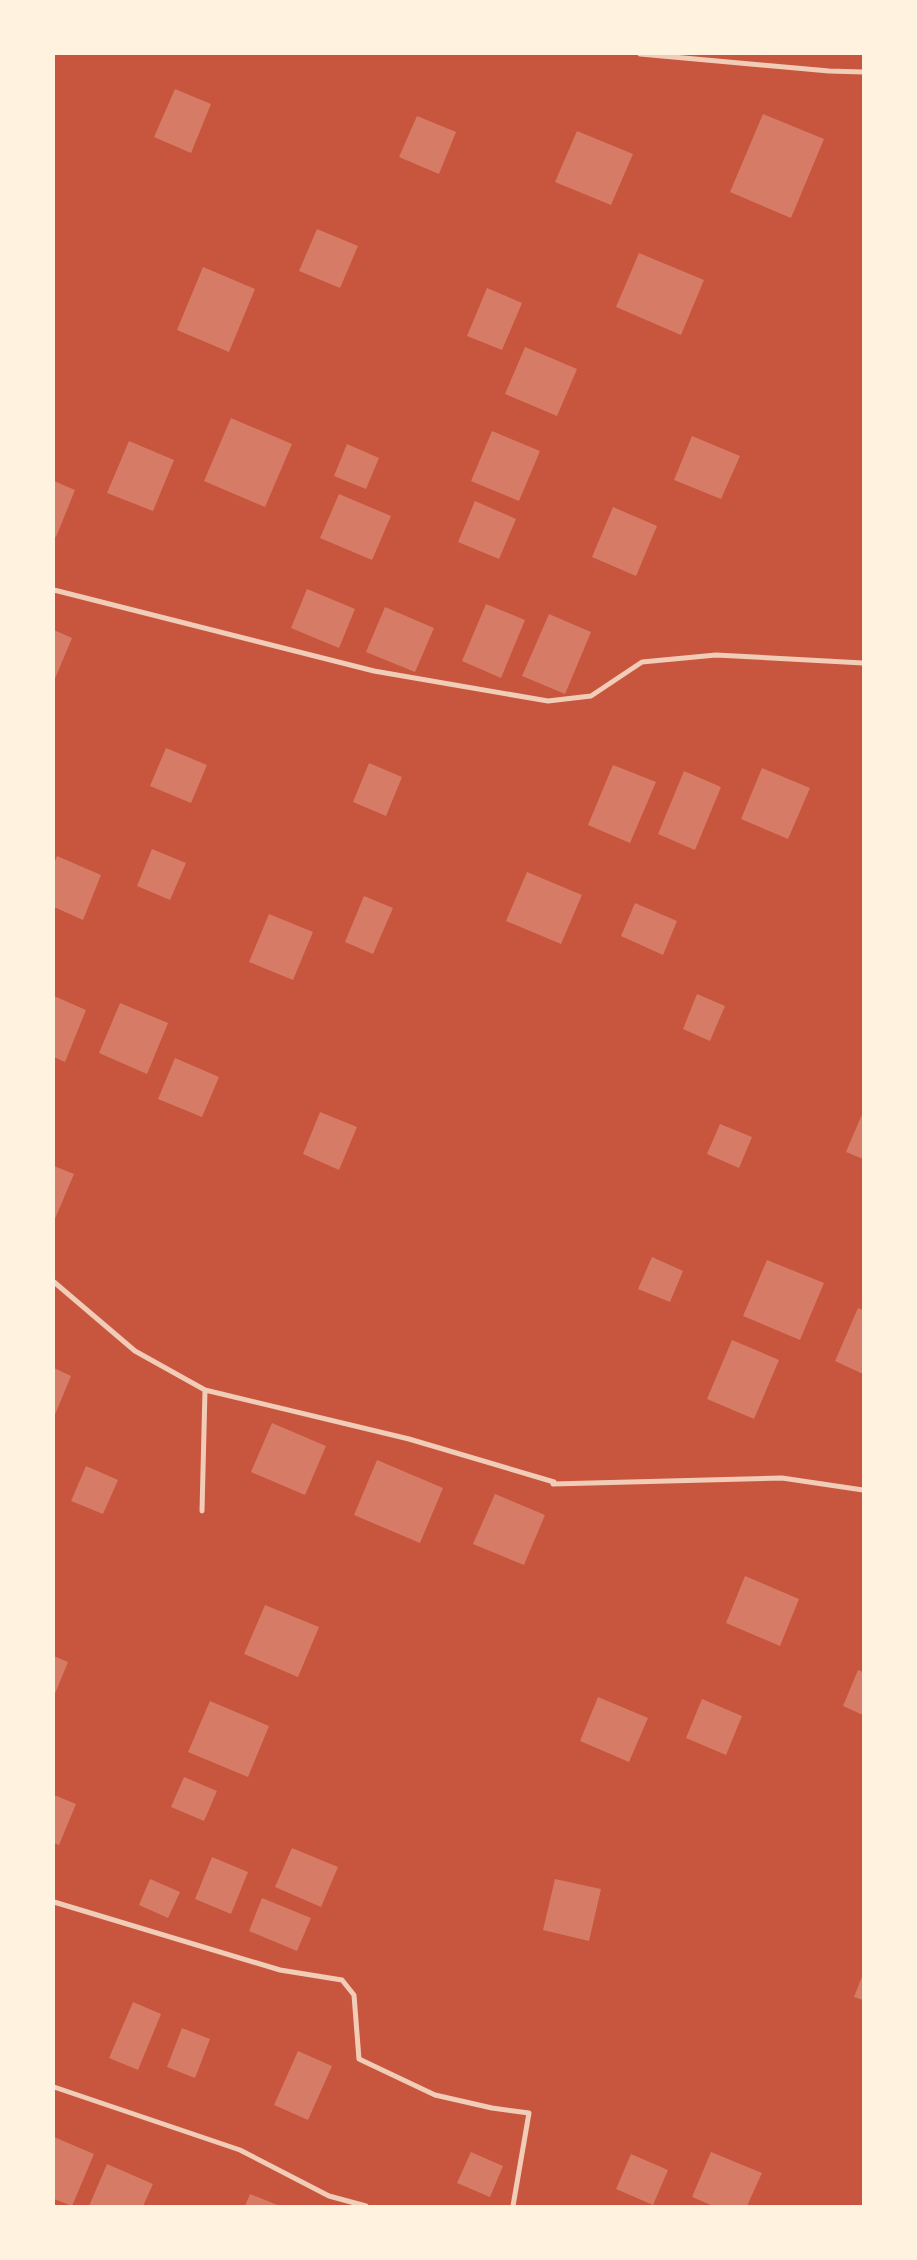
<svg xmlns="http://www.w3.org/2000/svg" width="917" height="2260" viewBox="0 0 917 2260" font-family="Quicksand,sans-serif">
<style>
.building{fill:#d67c66}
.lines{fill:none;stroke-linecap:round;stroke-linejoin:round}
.minor{stroke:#f1ccb7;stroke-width:5}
</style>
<rect width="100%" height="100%" fill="#c8553d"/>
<path class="building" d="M 175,89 L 211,104 L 191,153 L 154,137 Z
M 763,114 L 824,139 L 791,218 L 730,192 Z
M 417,116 L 456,132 L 439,174 L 399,157 Z
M 577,131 L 633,154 L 611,205 L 555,182 Z
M 317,229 L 358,246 L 340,288 L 299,271 Z
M 639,253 L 704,280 L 681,335 L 616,307 Z
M 203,267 L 255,289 L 229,352 L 177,330 Z
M 487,288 L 522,303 L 502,350 L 467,336 Z
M 525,347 L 577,369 L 557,416 L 505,394 Z
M 231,418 L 292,444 L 265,507 L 204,481 Z
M 492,431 L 540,451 L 519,501 L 471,481 Z
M 692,436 L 740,456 L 721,499 L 674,480 Z
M 129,441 L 174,460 L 153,511 L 107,493 Z
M 347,444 L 379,458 L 366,489 L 334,476 Z
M 54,481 L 75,490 L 56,537 L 54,536 Z
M 339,494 L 391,516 L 372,560 L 320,538 Z
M 475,501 L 516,519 L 499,559 L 458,542 Z
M 613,507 L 657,526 L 636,576 L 592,557 Z
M 307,589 L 355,609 L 339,648 L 291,628 Z
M 486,604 L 525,620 L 501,678 L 462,661 Z
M 385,607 L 434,628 L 415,672 L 366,652 Z
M 549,614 L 591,632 L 565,694 L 522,676 Z
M 54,630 L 72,638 L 54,681 Z
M 166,748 L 207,765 L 191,803 L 150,786 Z
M 369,763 L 402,777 L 386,816 L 353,802 Z
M 613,765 L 656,782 L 630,843 L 588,825 Z
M 762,768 L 810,788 L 788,839 L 741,819 Z
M 684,771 L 721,787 L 695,850 L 658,834 Z
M 152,849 L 186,863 L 170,900 L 137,886 Z
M 57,856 L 101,875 L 83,920 L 54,907 L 54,863 Z
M 527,872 L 582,895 L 561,944 L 506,921 Z
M 364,896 L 393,908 L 373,954 L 345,942 Z
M 635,903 L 677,921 L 663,955 L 621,936 Z
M 269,914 L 313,932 L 293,980 L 249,962 Z
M 697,994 L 725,1006 L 710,1041 L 683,1029 Z
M 54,996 L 86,1010 L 65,1062 L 54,1057 Z
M 120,1003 L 168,1023 L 147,1074 L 99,1053 Z
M 175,1058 L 219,1077 L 202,1117 L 158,1099 Z
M 320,1112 L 357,1127 L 339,1170 L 303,1154 Z
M 863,1112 L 863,1159 L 846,1152 Z
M 720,1124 L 752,1137 L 739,1168 L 707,1154 Z
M 54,1166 L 74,1174 L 54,1221 Z
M 652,1257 L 683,1271 L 670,1302 L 638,1289 Z
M 767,1260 L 824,1283 L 800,1340 L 743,1316 Z
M 858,1308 L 863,1310 L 863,1374 L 835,1361 Z
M 732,1340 L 779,1360 L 754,1419 L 707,1399 Z
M 54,1368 L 71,1376 L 54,1417 Z
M 272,1423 L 326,1446 L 305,1495 L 251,1472 Z
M 377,1460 L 443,1488 L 420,1543 L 354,1515 Z
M 86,1466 L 118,1480 L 103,1514 L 71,1501 Z
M 495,1494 L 545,1515 L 524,1565 L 473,1544 Z
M 745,1576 L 799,1599 L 780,1646 L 726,1623 Z
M 265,1605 L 319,1627 L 298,1677 L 244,1654 Z
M 54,1656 L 68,1662 L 54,1696 Z
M 858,1670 L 863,1672 L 863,1715 L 843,1706 Z
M 598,1697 L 648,1718 L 629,1762 L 580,1741 Z
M 702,1699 L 742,1716 L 726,1755 L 686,1738 Z
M 210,1701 L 269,1726 L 248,1777 L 188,1752 Z
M 184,1777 L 217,1791 L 204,1821 L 171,1807 Z
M 54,1795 L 76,1804 L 59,1845 L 54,1843 Z
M 292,1848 L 338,1867 L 321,1907 L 275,1887 Z
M 212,1857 L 248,1872 L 231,1914 L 195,1899 Z
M 150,1879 L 180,1892 L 168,1918 L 139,1905 Z
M 555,1879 L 601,1889 L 589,1941 L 543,1930 Z
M 262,1898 L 311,1918 L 297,1951 L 249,1931 Z
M 863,1974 L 863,2000 L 854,1997 Z
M 133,2002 L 161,2014 L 138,2070 L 109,2058 Z
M 182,2028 L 210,2039 L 195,2078 L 167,2067 Z
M 298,2051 L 332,2066 L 308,2120 L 274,2105 Z
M 54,2137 L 94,2154 L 72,2206 L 54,2199 Z
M 471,2152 L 503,2166 L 490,2197 L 457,2183 Z
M 711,2152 L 762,2173 L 747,2206 L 713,2206 L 692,2197 Z
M 631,2154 L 668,2170 L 653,2205 L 616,2189 Z
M 107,2164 L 153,2184 L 143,2206 L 89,2206 Z
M 250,2194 L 280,2206 L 245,2206 Z"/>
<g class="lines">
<path class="minor" d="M 640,54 L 829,71 L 863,72
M 54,590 L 374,671 L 548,701 L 591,696 L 642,662 L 716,655 L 863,663
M 54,1282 L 135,1351 L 205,1390 L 409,1439 L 554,1482 L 553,1484 L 782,1478 L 863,1490
M 202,1511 L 205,1390
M 54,1902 L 280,1970 L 342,1980 L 354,1995 L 359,2059 L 435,2095 L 492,2108 L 529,2113 L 513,2206
M 54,2087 L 240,2150 L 329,2196 L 366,2206"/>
</g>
<rect width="917" height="2260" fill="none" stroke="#fff3e0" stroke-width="110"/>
</svg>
